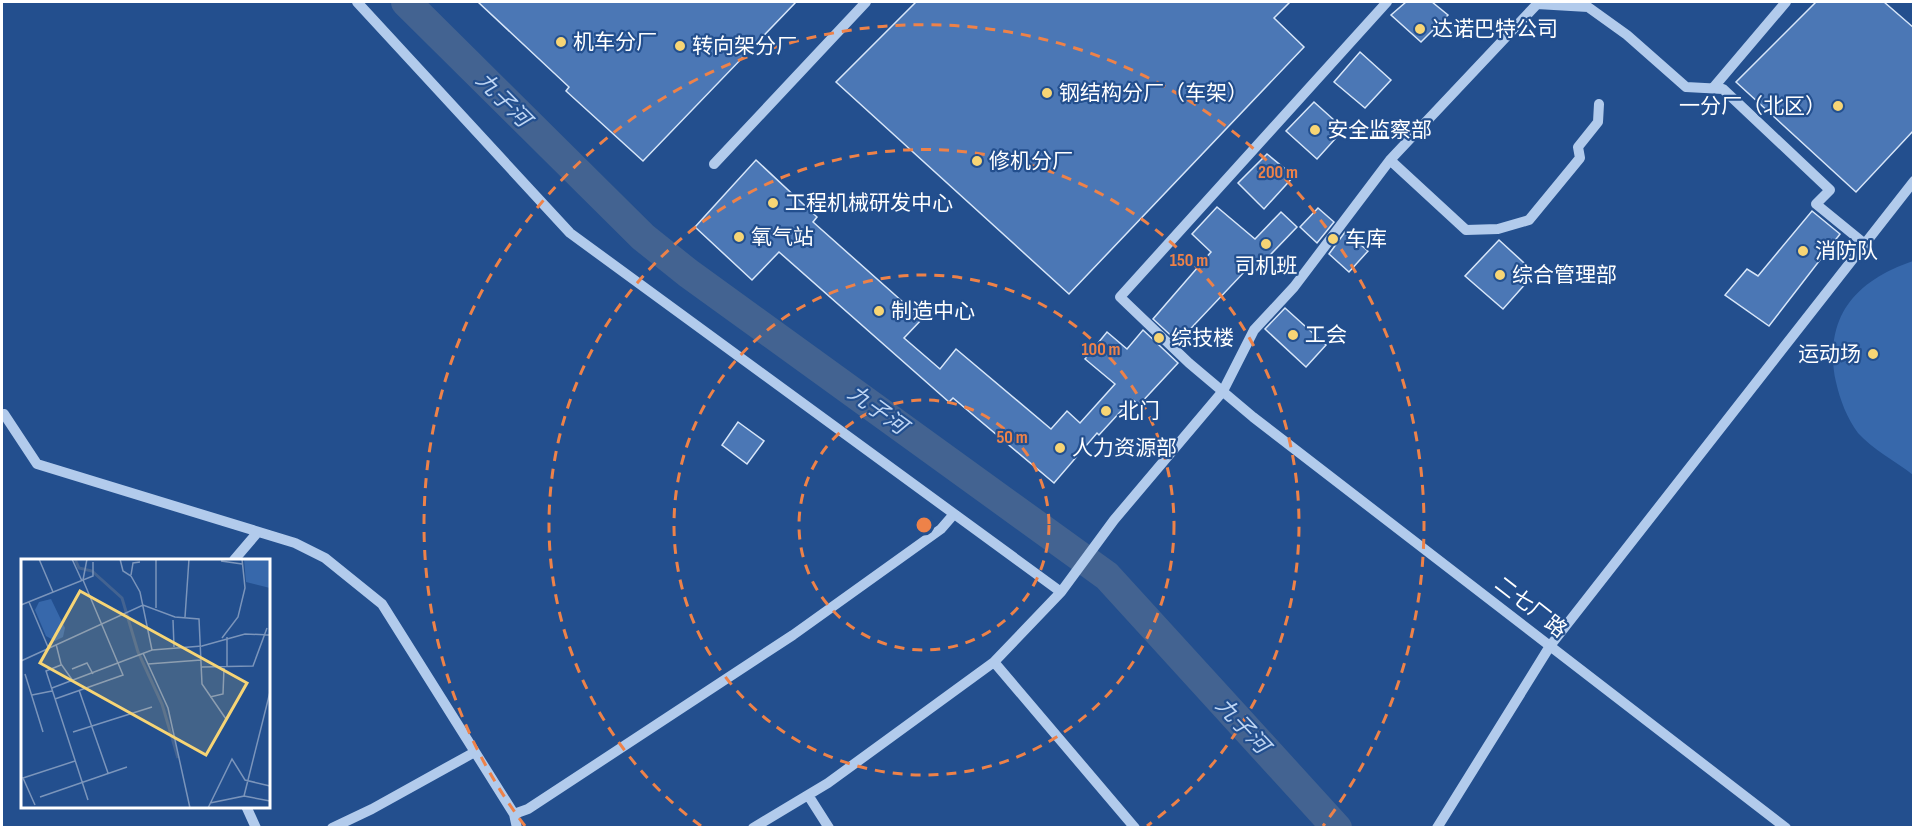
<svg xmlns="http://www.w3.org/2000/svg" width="1915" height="829" viewBox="0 0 1915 829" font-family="'Sofia Sans Condensed','Noto Sans SC',sans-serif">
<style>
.green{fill:#3768ab}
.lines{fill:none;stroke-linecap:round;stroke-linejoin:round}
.river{stroke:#436391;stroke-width:30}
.building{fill:#4b77b5;stroke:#d7e6f9;stroke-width:1.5}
.minor{stroke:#b2cbec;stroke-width:10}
.ring{fill:none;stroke:#ee8249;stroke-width:3;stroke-dasharray:10 8}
.poi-dot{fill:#f7d575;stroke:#234f8e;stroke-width:2}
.labels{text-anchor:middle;stroke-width:4.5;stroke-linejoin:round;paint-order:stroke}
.poi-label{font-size:21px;fill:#fff;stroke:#234f8e;text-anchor:start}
.street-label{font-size:21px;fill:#fff;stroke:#234f8e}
.water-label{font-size:22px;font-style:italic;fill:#bed5f3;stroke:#234f8e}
.inset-river{fill:none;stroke:#436391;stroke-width:3}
.inset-road{fill:none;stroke:#7b95bb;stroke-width:1.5}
.view{fill:#f7d575;fill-opacity:0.15;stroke:#f7d575;stroke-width:3}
.inset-edge{fill:none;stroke:#fff;stroke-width:3}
.centre{fill:#ee8249;stroke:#234f8e;stroke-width:3}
.ring-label{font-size:18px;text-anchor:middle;font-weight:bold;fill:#ee8249;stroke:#234f8e;stroke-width:4.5;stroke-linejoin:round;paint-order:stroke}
</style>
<rect width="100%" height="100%" fill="#234f8e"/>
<path class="green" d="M 1913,261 L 1914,261 L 1913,475 C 1897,462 1872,449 1858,433 C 1847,418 1840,400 1836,382 C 1823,317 1855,281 1913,261 Z"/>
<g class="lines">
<path class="river" d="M 406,2 L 643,237 L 688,273 L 1107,576 L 1337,828"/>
</g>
<path class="building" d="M 478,2 L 796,2 L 643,161 L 566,91 L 569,87 Z
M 916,2 L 1290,2 L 1274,18 L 1304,47 L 1069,294 L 836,82 Z
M 1406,2 L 1432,2 L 1448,15 L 1421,42 L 1391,15 Z
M 1816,2 L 1884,2 L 1914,28 L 1914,130 L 1856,192 L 1736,82 Z
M 1360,52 L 1391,80 L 1365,108 L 1334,82 Z
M 1314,102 L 1344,129 L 1317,159 L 1286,131 Z
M 1267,154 L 1294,176 L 1264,209 L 1238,183 Z
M 756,160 L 817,217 L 813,222 L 922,319 L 904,338 L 940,369 L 956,349 L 1051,429 L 1067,411 L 1080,423 L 1115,384 L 1085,359 L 1107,332 L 1127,349 L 1143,330 L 1178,363 L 1139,405 L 1132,399 L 1099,435 L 1097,433 L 1054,483 L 953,398 L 949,402 L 779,252 L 752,280 L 695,227 Z
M 1217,207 L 1255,239 L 1281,212 L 1297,227 L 1251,275 L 1246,270 L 1178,342 L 1153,319 L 1211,252 L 1192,234 Z
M 1318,208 L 1334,222 L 1317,243 L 1300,227 Z
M 1812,211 L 1840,234 L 1769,326 L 1725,295 L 1747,269 L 1758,276 Z
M 1345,232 L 1368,251 L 1349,272 L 1329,254 Z
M 1499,240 L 1535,273 L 1503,309 L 1465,276 Z
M 1285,308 L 1326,345 L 1306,367 L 1265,329 Z
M 738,422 L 764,441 L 747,464 L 722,445 Z"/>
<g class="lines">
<path class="minor" d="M 357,2 L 570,233 L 1061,592
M 1387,2 L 1120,297 L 1189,363 L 1253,417 L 1786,828
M 1537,4 L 1588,7 L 1627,35 L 1686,87 L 1723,89 L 1830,190 L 1816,204 L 1865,244
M 1713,88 L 1786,2
M 1390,160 L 1466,230 L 1498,229 L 1529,220 L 1580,158 L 1578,147 L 1598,122 L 1599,104
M 714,164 L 866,2
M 4,414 L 37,464 L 295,543 L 325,558 L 382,604 L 514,814 L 517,828
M 234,560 L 257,533
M 994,662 L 1135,828
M 808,795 L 829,828
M 246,806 L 256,828
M 514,814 L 528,809 L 793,635 L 941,529 L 954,514
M 332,828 L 372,809 L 473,753
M 753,828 L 828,783 L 994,662 L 1061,592 L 1114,520 L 1223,391 L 1254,330 L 1294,287 L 1390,160 L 1539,2
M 1437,828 L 1550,646 L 1914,181"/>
</g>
<g class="ring">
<circle cx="924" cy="525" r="125"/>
<circle cx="924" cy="525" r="250"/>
<path d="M701 826A375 375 0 1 1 1147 826"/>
<path d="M525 826A500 500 0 1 1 1323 826"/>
</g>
<g class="poi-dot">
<circle cx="1420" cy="29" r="6"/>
<circle cx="561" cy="42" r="6"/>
<circle cx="680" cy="46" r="6"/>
<circle cx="1047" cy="93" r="6"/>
<circle cx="1838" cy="106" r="6"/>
<circle cx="1315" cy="130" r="6"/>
<circle cx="977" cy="161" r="6"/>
<circle cx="773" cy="203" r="6"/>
<circle cx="739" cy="237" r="6"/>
<circle cx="1333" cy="239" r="6"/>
<circle cx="1266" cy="244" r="6"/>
<circle cx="1803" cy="251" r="6"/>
<circle cx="1500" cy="275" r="6"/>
<circle cx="879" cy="311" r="6"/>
<circle cx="1293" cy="335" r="6"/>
<circle cx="1159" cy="338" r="6"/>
<circle cx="1873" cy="354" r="6"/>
<circle cx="1106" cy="411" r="6"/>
<circle cx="1060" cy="448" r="6"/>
</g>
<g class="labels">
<g class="poi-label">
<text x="1432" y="36">达诺巴特公司</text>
<text x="573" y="49">机车分厂</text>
<text x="692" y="53">转向架分厂</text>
<text x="1059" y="100">钢结构分厂（车架）</text>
<text x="1826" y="113" text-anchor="end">一分厂（北区）</text>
<text x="1327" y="137">安全监察部</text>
<text x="989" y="168">修机分厂</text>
<text x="785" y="210">工程机械研发中心</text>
<text x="751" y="244">氧气站</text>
<text x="1345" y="246">车库</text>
<text x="1815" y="258">消防队</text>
<text x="1266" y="273" text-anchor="middle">司机班</text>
<text x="1512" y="282">综合管理部</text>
<text x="891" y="318">制造中心</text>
<text x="1305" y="342">工会</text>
<text x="1171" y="345">综技楼</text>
<text x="1861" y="361" text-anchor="end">运动场</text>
<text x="1118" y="418">北门</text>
<text x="1072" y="455">人力资源部</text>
</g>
<g class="street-label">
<text transform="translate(1531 607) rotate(38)" y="7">二七厂路</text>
</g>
<g class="water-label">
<text transform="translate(504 99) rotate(45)" y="8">九子河</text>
<text transform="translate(878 409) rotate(36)" y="8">九子河</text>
<text transform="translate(1243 725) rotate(47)" y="8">九子河</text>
</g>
</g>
<g transform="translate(21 559)">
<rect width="249" height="249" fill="#234f8e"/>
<path d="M 223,0 L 249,0 L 249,29 L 225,23 ZM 30,40 L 44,69 L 42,78 L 34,82 L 25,77 L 14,51 L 18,43 Z" fill="#3768ab"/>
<path class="inset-river" d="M 54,0 L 58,9 L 71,12 L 101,39 L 117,93 L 141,145 L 157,199"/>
<path class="inset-road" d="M 18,0 L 32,33M 51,0 L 61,22M 99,0 L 102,12 L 110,17 L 119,33 L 131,91M 200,2 L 221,5M 110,16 L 112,4 L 119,3M 8,43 L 27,88M 0,46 L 72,17 L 72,3M 135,49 L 135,0M 164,58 L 168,0M 152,61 L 153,88M 201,79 L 217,58 L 224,29 L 221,0M 35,85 L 40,105 L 52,122M 122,94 L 147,149 L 169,249M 0,102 L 122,46 L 154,58 L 178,60 L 181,125 L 205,160M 127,105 L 180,101M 40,106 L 25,112 L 67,241M 181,108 L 232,107 L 246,69M 206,108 L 206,78M 51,110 L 66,104 L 72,115M 4,115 L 22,173M 31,129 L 131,91 L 181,87 L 224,75 L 249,76M 58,131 L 87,214M 11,136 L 31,132M 189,138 L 202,135 L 203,109M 34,140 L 102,116 L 62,21 L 66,0M 52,173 L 131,148M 223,237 L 249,242M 19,238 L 106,208M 189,244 L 223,237 L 249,133M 14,246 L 2,219 L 54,202M 187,249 L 211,200 L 224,221 L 249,227"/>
<path class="view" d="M 59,32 L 226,124 L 185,196 L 19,104 Z"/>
<rect width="249" height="249" class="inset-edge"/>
</g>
<circle cx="924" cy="525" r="9" class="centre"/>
<g class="ring-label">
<text x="1278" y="178">200 m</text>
<text x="1189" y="266">150 m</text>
<text x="1101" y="355">100 m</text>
<text x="1012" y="443">50 m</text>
</g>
<rect width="1915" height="829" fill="none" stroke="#ffffff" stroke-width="6"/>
</svg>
